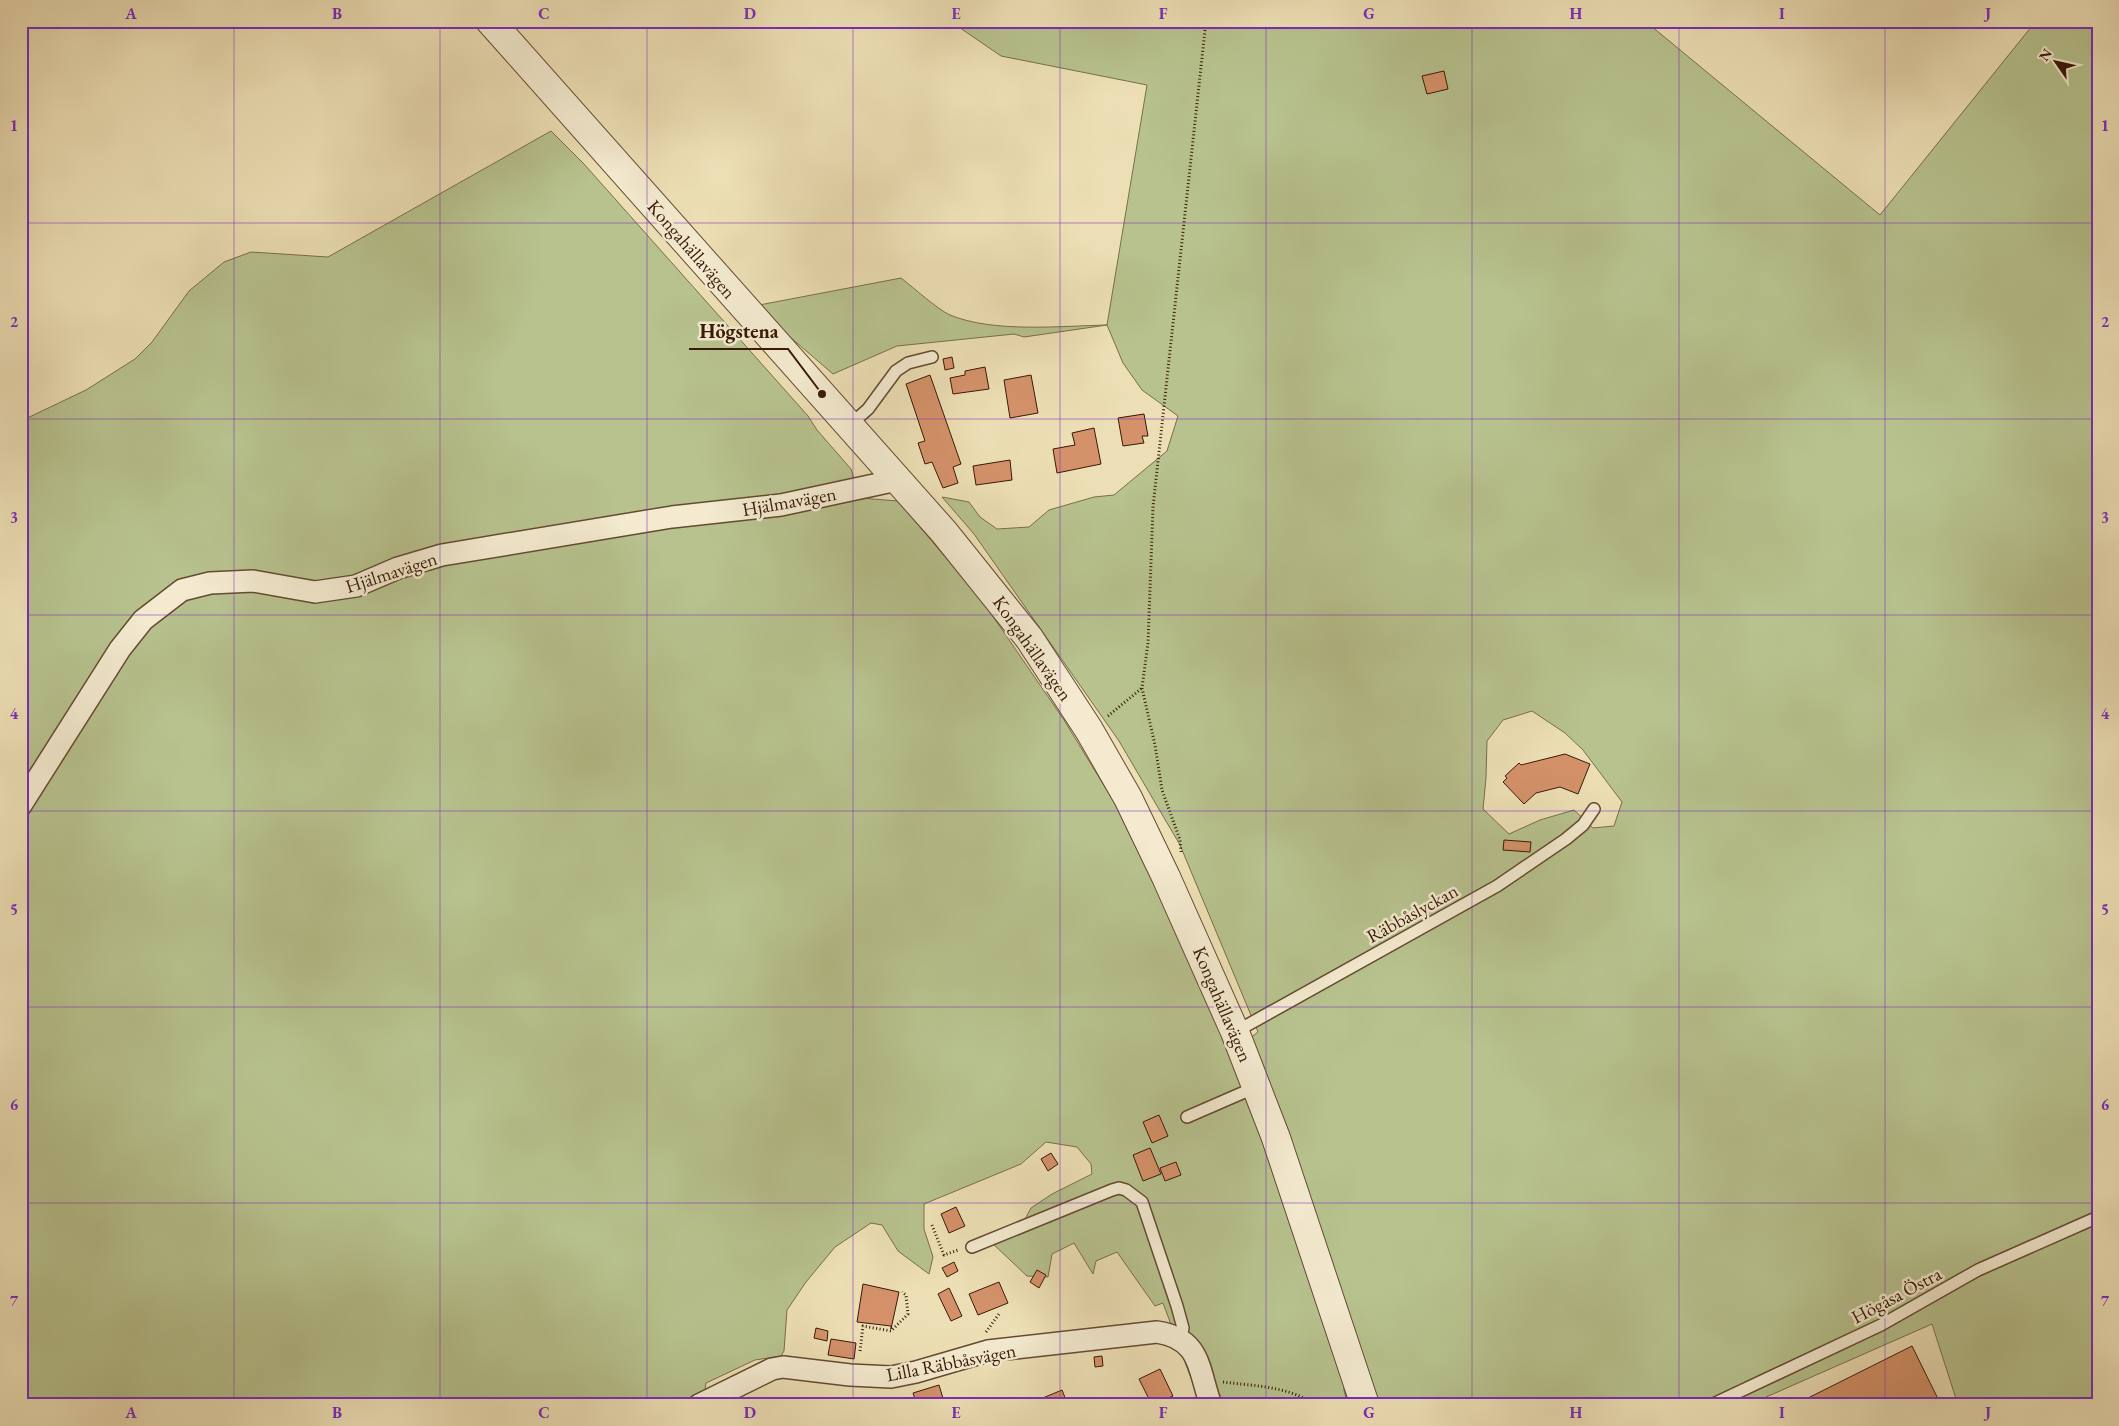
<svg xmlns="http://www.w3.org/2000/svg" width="2119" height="1426" viewBox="0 0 2119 1426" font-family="'EB Garamond',serif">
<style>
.green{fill:#b7c28e;stroke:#786e4a;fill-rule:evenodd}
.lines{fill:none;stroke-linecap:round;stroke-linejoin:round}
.stream{stroke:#737b6d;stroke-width:5.5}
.building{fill:#d5926a;stroke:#381906}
.service-casing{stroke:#654a32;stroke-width:14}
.minor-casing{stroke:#654a32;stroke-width:24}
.tertiary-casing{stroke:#654a32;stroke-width:30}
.path{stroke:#381906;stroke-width:3;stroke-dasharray:1 2.5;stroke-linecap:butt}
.service{stroke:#f3eacf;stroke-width:11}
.minor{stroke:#f3eacf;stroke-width:21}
.tertiary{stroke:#f3eacf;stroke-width:28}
.grid{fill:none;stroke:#7b2cbf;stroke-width:1;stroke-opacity:0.55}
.labels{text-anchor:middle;stroke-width:5;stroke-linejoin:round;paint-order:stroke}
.street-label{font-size:19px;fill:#381906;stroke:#f3eacf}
.leader{fill:none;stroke:#381906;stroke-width:2}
.callout-dot{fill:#381906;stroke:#f3eacf;stroke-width:2}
.callout-label{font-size:20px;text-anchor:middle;font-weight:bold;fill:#381906;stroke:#f3eacf;stroke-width:5;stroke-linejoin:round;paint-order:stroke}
.neatline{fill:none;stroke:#7b2cbf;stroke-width:2}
.grid-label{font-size:16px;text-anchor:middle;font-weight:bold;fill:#7b2cbf}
</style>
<rect width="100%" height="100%" fill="#eddfb5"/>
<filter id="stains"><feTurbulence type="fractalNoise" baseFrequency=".004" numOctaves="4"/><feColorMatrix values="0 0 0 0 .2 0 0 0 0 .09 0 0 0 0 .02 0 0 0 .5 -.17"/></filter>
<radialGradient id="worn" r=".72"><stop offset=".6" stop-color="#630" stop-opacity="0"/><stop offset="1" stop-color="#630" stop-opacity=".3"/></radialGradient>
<path class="green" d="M 950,21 L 1645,21 L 1880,215 L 2036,21 L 2098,21 L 2098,1405 L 1958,1405 L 1932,1324 L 1748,1405 L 1201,1405 L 1163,1303 L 1155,1306 L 1117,1252 L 1096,1261 L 1093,1274 L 1074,1243 L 1052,1254 L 1048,1277 L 1027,1276 L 991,1242 L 1024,1221 L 1031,1208 L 1052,1194 L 1092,1174 L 1091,1164 L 1077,1147 L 1046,1142 L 1021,1164 L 924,1204 L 924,1229 L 933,1257 L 929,1274 L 898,1251 L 882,1225 L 871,1223 L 835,1247 L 806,1282 L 787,1310 L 784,1351 L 781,1356 L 755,1360 L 706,1383 L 703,1405 L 21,1405 L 21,421 L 86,390 L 135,359 L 152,342 L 189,291 L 224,262 L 251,252 L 328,257 L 551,131 L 584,164 L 808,416 L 817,430 L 851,469 L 860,498 L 898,501 L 983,602 L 1064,720 L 1114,802 L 1176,930 L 1229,1054 L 1258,1032 L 1180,845 L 1119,741 L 974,534 L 942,497 L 969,502 L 980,517 L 997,529 L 1029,527 L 1049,510 L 1094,497 L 1114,495 L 1167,451 L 1178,416 L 1142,390 L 1123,363 L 1107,325 L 1024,337 L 1014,334 L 897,346 L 833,374 L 754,306 L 901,278 C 914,288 937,309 950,315 C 993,333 1061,326 1107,325 L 1147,85 L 1001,56 ZM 1532,711 L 1565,733 L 1583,750 L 1622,802 L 1614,826 L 1593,828 L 1574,810 L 1540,820 L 1509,834 L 1483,809 L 1486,778 L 1487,741 L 1503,720 Z"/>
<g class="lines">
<path class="stream" d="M 1346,1389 L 1350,1405"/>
</g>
<path class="building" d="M 1444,71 L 1448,89 L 1427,94 L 1422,76 Z
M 952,357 L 954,368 L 945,370 L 943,359 Z
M 985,367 L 989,389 L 953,394 L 950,378 L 965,375 L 965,371 Z
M 930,375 L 961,464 L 953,467 L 958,483 L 943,488 L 932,462 L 925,464 L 918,443 L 925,441 L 906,384 Z
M 1031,375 L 1038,413 L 1010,418 L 1004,380 Z
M 1144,414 L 1148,436 L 1142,436 L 1144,443 L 1123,446 L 1118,418 Z
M 1094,428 L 1101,464 L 1057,473 L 1053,449 L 1075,445 L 1072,433 Z
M 1010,460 L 1012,480 L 976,485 L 973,466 Z
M 1565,754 L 1590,764 L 1578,794 L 1560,787 L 1536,793 L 1524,804 L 1503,782 L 1507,778 L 1505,776 L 1519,763 L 1521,765 Z
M 1504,840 L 1531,842 L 1530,852 L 1503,850 Z
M 1159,1115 L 1168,1136 L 1152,1143 L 1143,1122 Z
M 1150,1148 L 1161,1174 L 1143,1181 L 1133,1155 Z
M 1051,1153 L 1058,1164 L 1048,1171 L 1041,1159 Z
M 1176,1162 L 1181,1175 L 1165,1181 L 1160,1168 Z
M 956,1207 L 965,1226 L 949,1233 L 941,1214 Z
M 954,1262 L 958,1271 L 947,1277 L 942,1268 Z
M 1037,1270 L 1046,1275 L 1039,1288 L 1030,1282 Z
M 999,1282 L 1008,1303 L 978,1315 L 969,1294 Z
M 863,1284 L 899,1292 L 891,1329 L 891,1326 L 857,1322 Z
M 949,1288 L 962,1316 L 951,1321 L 938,1294 Z
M 816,1328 L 828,1331 L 827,1341 L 814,1338 Z
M 831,1339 L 856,1343 L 854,1359 L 828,1355 Z
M 1912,1346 L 1941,1405 L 1794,1405 Z
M 1102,1356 L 1103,1366 L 1095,1367 L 1094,1357 Z
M 1160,1369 L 1173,1396 L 1152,1405 L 1139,1379 Z
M 939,1385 L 945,1405 L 917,1405 L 913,1393 Z
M 1062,1390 L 1066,1400 L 1054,1405 L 1040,1405 L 1038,1400 Z"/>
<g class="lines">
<g class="service-casing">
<path id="service" d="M 850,425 L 868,409 L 896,371 L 908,363 L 932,357
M 1235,1032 L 1497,886 L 1566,839 L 1583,825 L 1594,809
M 1187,1117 L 1256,1087
M 972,1247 L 1112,1190 L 1119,1188 L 1126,1190 L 1142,1202 L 1177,1306 L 1183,1328 L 1181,1338
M 1711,1405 L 1881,1325 L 1978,1270 L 2098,1217"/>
</g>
<g class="minor-casing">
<path id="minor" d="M 21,805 L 120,649 L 143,620 L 182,590 L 210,583 L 253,581 L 315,592 L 356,586 L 398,568 L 442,555 L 672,517 L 781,505 L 888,482 L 895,475
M 699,1405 L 772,1369 L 783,1367 L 850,1375 L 891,1377 L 916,1372 L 988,1351 L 1157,1332 C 1202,1339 1198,1370 1211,1405"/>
</g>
<g class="tertiary-casing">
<path id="tertiary" d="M 490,21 L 944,532 L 1029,638 L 1089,730 L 1128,798 L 1166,877 L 1235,1032 L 1276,1138 L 1365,1405"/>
</g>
<path class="path" d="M 1108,716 L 1142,688
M 1181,852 L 1180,840 L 1162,790 L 1155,745 L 1142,688 L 1148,643 L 1153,507 L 1206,21
M 932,1225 L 944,1255 L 958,1250
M 986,1332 L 999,1314
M 860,1351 L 863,1326 L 891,1331 L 908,1314 L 906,1295 L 902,1292
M 1223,1382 C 1254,1386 1289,1386 1315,1405"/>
<use href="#service" class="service"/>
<use href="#minor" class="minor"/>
<use href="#tertiary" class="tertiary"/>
</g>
<path class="grid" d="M 234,21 L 234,1405M 440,21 L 440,1405M 647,21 L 647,1405M 853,21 L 853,1405M 1060,21 L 1060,1405M 1266,21 L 1266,1405M 1472,21 L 1472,1405M 1679,21 L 1679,1405M 1885,21 L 1885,1405M 21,223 L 2098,223M 21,419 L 2098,419M 21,615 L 2098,615M 21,811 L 2098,811M 21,1007 L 2098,1007M 21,1203 L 2098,1203"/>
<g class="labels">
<g class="street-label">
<text transform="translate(692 249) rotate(49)" y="7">Kongahällavägen</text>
<text transform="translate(789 501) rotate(-10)" y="7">Hjälmavägen</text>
<text transform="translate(391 572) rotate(-18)" y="7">Hjälmavägen</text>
<text transform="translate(1033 648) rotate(55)" y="7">Kongahällavägen</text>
<text transform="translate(1412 913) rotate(-29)" y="7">Räbbåslyckan</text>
<text transform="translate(1223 1004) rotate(67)" y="7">Kongahällavägen</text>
<text transform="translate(1896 1295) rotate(-28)" y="7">Högåsa Östra</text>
<text transform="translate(951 1362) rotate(-11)" y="7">Lilla Räbbåsvägen</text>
</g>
</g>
<path class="leader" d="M822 394L788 349H689"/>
<circle class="callout-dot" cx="822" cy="394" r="5"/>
<g class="callout-label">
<text x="739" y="338">Högstena</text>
</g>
<rect width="2119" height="1426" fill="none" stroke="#eddfb5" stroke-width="55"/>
<g transform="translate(2056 62) rotate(304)" stroke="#f3eacf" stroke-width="4" paint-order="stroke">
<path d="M0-4L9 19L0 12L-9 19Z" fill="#381906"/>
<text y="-8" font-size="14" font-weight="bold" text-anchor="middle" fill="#381906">N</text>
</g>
<rect x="28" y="28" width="2064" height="1370" class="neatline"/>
<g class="grid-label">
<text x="131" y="19">A</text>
<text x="337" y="19">B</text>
<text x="544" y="19">C</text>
<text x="750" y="19">D</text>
<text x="956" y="19">E</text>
<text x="1163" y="19">F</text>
<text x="1369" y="19">G</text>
<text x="1576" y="19">H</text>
<text x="1782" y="19">I</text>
<text x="1988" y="19">J</text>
<text x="14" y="131">1</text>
<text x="2105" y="131">1</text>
<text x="14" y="327">2</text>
<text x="2105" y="327">2</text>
<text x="14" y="523">3</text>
<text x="2105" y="523">3</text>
<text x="14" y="719">4</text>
<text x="2105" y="719">4</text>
<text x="14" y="915">5</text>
<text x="2105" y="915">5</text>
<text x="14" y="1110">6</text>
<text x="2105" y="1110">6</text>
<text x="14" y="1306">7</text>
<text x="2105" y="1306">7</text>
<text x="131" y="1418">A</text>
<text x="337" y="1418">B</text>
<text x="544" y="1418">C</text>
<text x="750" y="1418">D</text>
<text x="956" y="1418">E</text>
<text x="1163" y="1418">F</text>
<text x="1369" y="1418">G</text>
<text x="1576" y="1418">H</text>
<text x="1782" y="1418">I</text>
<text x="1988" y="1418">J</text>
</g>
<rect width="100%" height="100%" filter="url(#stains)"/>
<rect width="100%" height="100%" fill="url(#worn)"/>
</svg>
